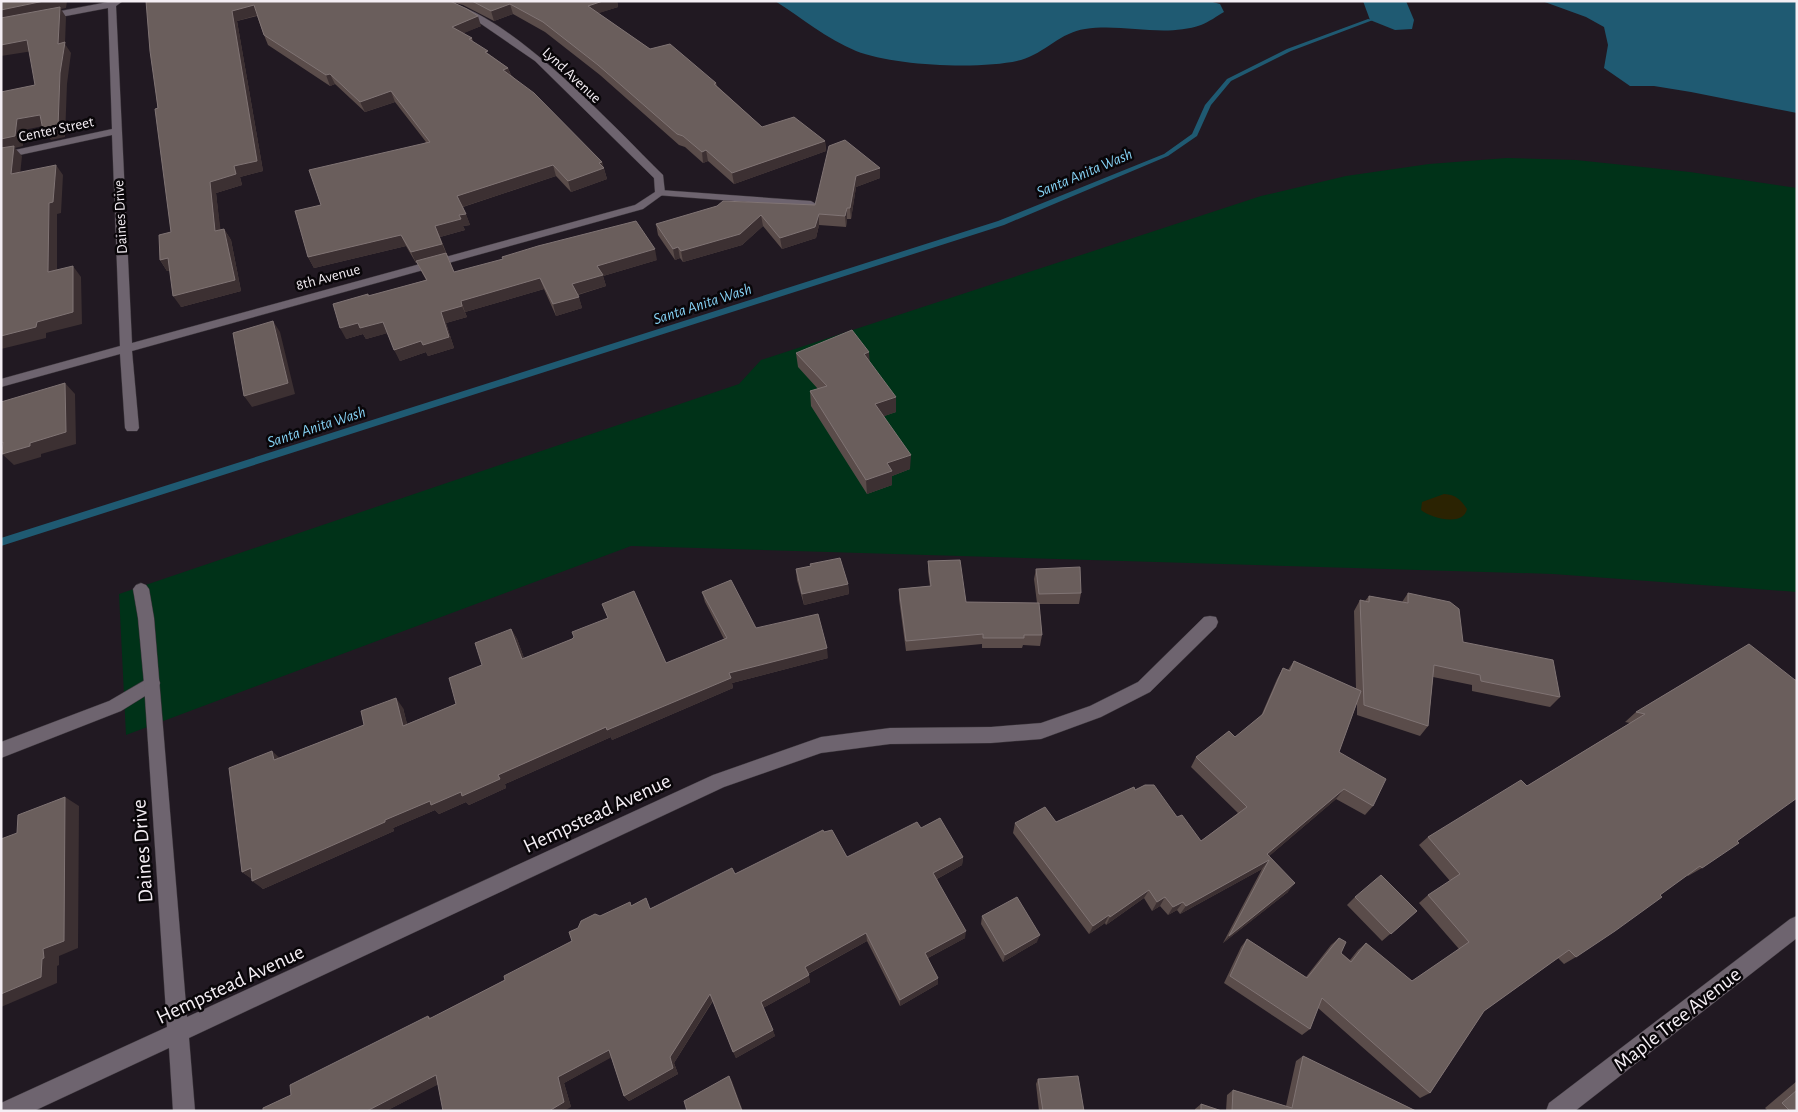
<svg xmlns="http://www.w3.org/2000/svg" width="1798" height="1112" viewBox="0 0 1798 1112" font-family="'Alegreya Sans',sans-serif">
<style>
.green{fill:#003218}
.sand{fill:#2b2302}
.water{fill:#1f5a72}
.lines{fill:none;stroke-linecap:round;stroke-linejoin:round}
.stream{fill:#1f5a72;fill-rule:evenodd}
.lane-casing{stroke:#3a343a;stroke-width:1}
.street-casing{stroke:#3a343a;stroke-width:1}
.lane{fill:#6e646f;fill-rule:evenodd}
.street{fill:#6e646f;fill-rule:evenodd}
.wall{fill:#5a4c4a}
.shaded-wall{fill:#3c3032}
.building{fill:#6a5e5c;stroke:#807474}
.labels{text-anchor:middle;stroke-width:5;stroke-linejoin:round;paint-order:stroke}
.far-street-label{font-size:15px;fill:#f4eef4;stroke:#090609}
.far-water-label{font-size:16px;font-style:italic;fill:#86d2f5;stroke:#090609}
.near-street-label{font-size:21px;fill:#f4eef4;stroke:#090609}
</style>
<rect width="100%" height="100%" fill="#211922"/>
<path class="green" d="M 1507,158 L 1576,160 L 1690,172 L 1797,188 L 1797,592 L 1553,574 L 631,546 L 126,735 L 119,594 L 739,384 L 761,360 L 1261,196 L 1346,176 L 1429,164 Z"/>
<path class="sand" d="M 1444,494 C 1456,495 1460,499 1467,509 C 1463,527 1431,518 1421,510 L 1422,502 Z"/>
<path class="water" d="M 775,1 L 1209,1 L 1220,4 L 1224,12 C 1217,16 1209,22 1201,25 C 1163,38 1124,23 1085,29 C 1061,32 1045,53 1021,60 C 982,70 894,66 856,51 C 827,39 802,18 775,1 Z
M 1363,1 L 1406,1 L 1414,20 L 1412,29 L 1395,30 L 1370,20 Z
M 1542,1 L 1797,1 L 1797,113 L 1691,92 L 1654,86 L 1630,86 L 1604,68 L 1608,45 L 1604,27 L 1586,17 Z"/>
<g class="lines">
<path class="stream" d="M 1368,19 L 1373,20 L 1291,51 L 1231,81 L 1211,105 L 1197,136 L 1168,156 L 1004,225 L 1,546 L 1,538 L 998,221 L 1164,154 L 1192,134 L 1205,105 L 1227,79 L 1287,49 Z"/>
<g class="lane-casing">
<path id="lane" d="M 660,190 L 811,201 L 816,204 L 811,207 L 656,195 L 655,193 Z
M 152,676 L 158,678 L 160,683 L 158,688 L 121,711 L 1,758 L 1,742 L 109,701 Z"/>
</g>
<g class="street-casing">
<path id="street" d="M 113,1 L 123,1 L 116,6 L 132,343 L 635,205 L 655,192 L 654,178 L 535,61 L 471,17 L 436,1 C 499,1 617,130 663,175 L 665,193 L 643,209 L 132,351 L 139,428 L 137,431 L 127,431 L 125,428 L 120,354 L 1,387 L 1,379 L 120,346 L 112,135 L 1,159 L 1,153 L 112,129 L 108,8 L 45,20 L 41,17 L 45,14 Z
M 141,583 L 146,585 L 149,589 L 154,618 L 187,1017 L 713,775 L 821,737 L 890,728 L 991,727 L 1041,723 L 1090,706 L 1138,682 L 1204,617 L 1210,616 L 1216,617 L 1218,622 L 1216,627 L 1150,692 L 1101,717 L 1041,739 L 991,743 L 890,744 L 821,753 L 724,787 L 189,1038 L 195,1111 L 173,1111 L 169,1048 L 34,1111 L 1,1111 L 1,1103 L 167,1027 L 144,683 L 138,618 L 133,589 L 136,585 Z
M 1797,916 L 1797,938 L 1575,1111 L 1546,1111 L 1549,1103 L 1790,919 Z"/>
</g>
<use href="#lane" class="lane"/>
<use href="#street" class="street"/>
</g>
<path class="wall" d="M 146,1 L 617,1 L 618,7 L 598,13 L 650,49 L 716,83 L 717,86 L 762,127 L 825,141 L 826,151 L 734,184 L 708,161 L 703,163 L 685,147 L 679,145 L 600,75 L 545,32 L 513,14 L 494,21 L 463,5 L 455,3 L 481,26 L 463,33 L 472,38 L 473,42 L 489,54 L 508,68 L 511,75 L 602,162 L 607,179 L 571,192 L 556,176 L 463,207 L 470,225 L 463,226 L 465,230 L 440,237 L 454,272 L 657,260 L 603,276 L 606,286 L 578,295 L 582,308 L 556,316 L 544,289 L 465,312 L 467,317 L 446,323 L 454,348 L 428,356 L 426,352 L 400,361 L 387,333 L 366,339 L 363,334 L 346,339 L 368,294 L 369,296 L 426,280 L 417,263 L 416,263 L 406,246 L 314,268 L 308,257 L 321,205 L 426,142 L 395,102 L 365,112 L 335,84 L 330,86 L 268,45 L 264,35 L 257,16 L 237,21 L 263,171 L 240,177 L 242,185 L 216,193 L 220,230 L 224,229 L 231,240 L 241,291 L 181,307 L 170,270 L 167,271 L 160,260 L 171,232 Z
M 880,168 L 880,178 L 856,187 L 851,219 L 847,219 L 846,227 L 819,225 L 816,238 L 782,249 L 763,226 L 742,245 L 683,262 L 680,258 L 675,260 L 658,235 L 656,224 L 815,205 Z
M 796,353 L 869,362 L 896,412 L 884,416 L 910,469 L 892,476 L 892,485 L 867,494 L 811,406 L 810,391 L 818,389 L 798,367 Z
M 928,561 L 966,602 L 1037,603 L 1034,579 L 1036,569 L 1081,593 L 1079,604 L 1039,604 L 1042,635 L 1040,646 L 1023,645 L 1022,648 L 982,648 L 982,644 L 906,651 L 899,599 L 899,589 L 930,586 L 928,572 Z
M 810,564 L 848,584 L 849,594 L 804,605 L 797,580 L 796,569 L 811,566 Z
M 702,592 L 756,628 L 828,658 L 732,683 L 733,688 L 612,740 L 611,737 L 505,784 L 506,788 L 469,805 L 466,802 L 439,814 L 435,810 L 393,828 L 394,831 L 263,889 L 251,878 L 242,872 L 279,758 L 364,725 L 403,708 L 407,724 L 456,704 L 482,665 L 511,629 L 517,639 L 524,658 L 572,639 L 608,618 L 602,604 L 666,663 L 724,639 L 705,602 Z
M 1408,593 L 1463,642 L 1560,697 L 1550,707 L 1472,691 L 1472,685 L 1433,677 L 1428,726 L 1420,736 L 1357,715 L 1357,703 L 1339,752 L 1373,806 L 1365,815 L 1336,799 L 1269,856 L 1288,892 L 1223,943 L 1262,869 L 1180,914 L 1177,910 L 1168,915 L 1160,906 L 1152,911 L 1144,898 L 1106,925 L 1105,923 L 1089,934 L 1013,833 L 1015,823 L 1056,822 L 1135,790 L 1177,817 L 1201,841 L 1238,813 L 1191,767 L 1196,757 L 1235,737 L 1261,716 L 1277,679 L 1283,668 L 1288,670 L 1294,661 L 1356,689 L 1354,611 L 1360,600 L 1365,601 L 1369,596 L 1402,602 Z
M 1749,644 L 1737,841 L 1702,868 L 1688,876 L 1687,875 L 1576,957 L 1564,964 L 1558,958 L 1484,1011 L 1430,1093 L 1420,1098 L 1318,1008 L 1310,1029 L 1302,1035 L 1224,983 L 1241,947 L 1247,939 L 1306,977 L 1331,945 L 1339,938 L 1341,953 L 1350,960 L 1358,950 L 1366,943 L 1412,981 L 1459,949 L 1419,903 L 1428,895 L 1450,881 L 1419,845 L 1428,837 L 1527,786 L 1630,723 L 1625,722 L 1636,712 Z
M 921,828 L 963,857 L 962,865 L 937,879 L 965,938 L 928,958 L 938,984 L 900,1006 L 867,941 L 808,974 L 810,982 L 763,1008 L 775,1036 L 736,1058 L 713,1001 L 674,1063 L 678,1074 L 629,1101 L 624,1096 L 611,1057 L 564,1083 L 571,1107 L 438,1084 L 386,1111 L 428,1016 L 431,1018 L 505,980 L 572,941 L 600,916 L 632,905 L 651,908 L 735,874 L 824,832 L 847,857 Z
M 1355,897 L 1417,911 L 1382,941 L 1347,905 Z
M 982,916 L 1037,942 L 1003,962 L 981,924 Z
M 1303,1056 L 1416,1111 L 1226,1111 L 1227,1095 L 1233,1090 L 1286,1106 L 1296,1061 Z
M 1038,1079 L 1084,1111 L 1039,1111 L 1036,1084 Z
M 1797,1081 L 1797,1111 L 1768,1111 L 1765,1108 Z
M 1201,1104 L 1222,1111 L 1195,1111 L 1195,1109 Z"/>
<path class="shaded-wall" d="M 44,1 L 67,1 L 66,8 L 61,9 L 66,17 L 65,44 L 71,53 L 67,84 L 65,137 L 51,140 L 43,130 L 60,73 L 63,51 L 1,22 L 1,10 Z
M 603,1 L 617,1 L 618,7 L 590,16 L 588,6 Z
M 510,4 L 513,14 L 494,21 L 491,11 Z
M 254,5 L 258,15 L 237,21 L 263,171 L 240,177 L 242,185 L 216,193 L 222,242 L 215,231 L 210,182 L 234,166 L 232,11 Z
M 478,16 L 481,26 L 455,37 L 452,27 Z
M 27,40 L 33,51 L 1,56 L 1,45 Z
M 508,68 L 512,79 L 503,70 Z
M 330,74 L 335,84 L 330,86 L 326,75 Z
M 391,91 L 395,102 L 365,112 L 360,102 Z
M 40,115 L 48,125 L 24,130 L 23,146 L 15,148 L 22,156 L 19,185 L 11,174 L 1,151 L 1,139 L 17,119 Z
M 825,141 L 826,151 L 734,184 L 732,173 Z
M 706,150 L 708,161 L 703,163 L 702,152 Z
M 602,162 L 607,179 L 571,192 L 568,181 Z
M 56,165 L 63,175 L 61,213 L 57,214 L 57,283 L 48,272 L 49,203 Z
M 553,165 L 556,176 L 462,207 L 457,196 Z
M 880,168 L 880,178 L 856,187 L 851,219 L 850,208 L 856,176 Z
M 847,208 L 847,219 L 846,227 L 845,216 Z
M 466,214 L 470,225 L 463,226 L 465,230 L 440,237 L 435,226 L 459,215 Z
M 819,214 L 819,225 L 816,238 L 782,249 L 780,238 Z
M 761,215 L 763,226 L 742,245 L 683,262 L 681,251 Z
M 224,229 L 231,240 L 241,291 L 181,307 L 173,296 Z
M 401,235 L 406,246 L 314,268 L 308,257 Z
M 442,244 L 447,255 L 416,263 L 411,252 Z
M 678,247 L 680,258 L 675,260 L 673,249 Z
M 655,249 L 657,260 L 603,276 L 606,286 L 576,295 L 572,284 L 597,266 Z
M 168,258 L 175,269 L 167,271 L 160,260 Z
M 73,266 L 81,277 L 82,324 L 46,333 L 46,338 L 1,349 L 1,336 L 37,322 Z
M 540,278 L 544,289 L 465,312 L 461,301 Z
M 579,297 L 582,308 L 556,316 L 553,304 Z
M 462,306 L 467,317 L 446,323 L 454,348 L 428,356 L 426,352 L 400,361 L 394,350 L 421,341 L 441,312 Z
M 273,321 L 280,332 L 295,394 L 252,407 L 244,396 Z
M 383,322 L 388,333 L 366,339 L 363,334 L 346,339 L 340,328 L 358,323 Z
M 869,352 L 870,367 L 864,354 Z
M 65,383 L 75,394 L 76,444 L 41,454 L 41,457 L 14,465 L 2,454 L 7,450 L 1,451 L 1,438 L 30,443 Z
M 896,397 L 896,412 L 876,419 L 875,404 Z
M 911,455 L 910,469 L 892,476 L 892,485 L 867,494 L 866,480 L 887,463 Z
M 848,584 L 849,594 L 804,605 L 802,594 Z
M 511,629 L 517,639 L 528,669 L 522,659 Z
M 827,648 L 828,658 L 732,683 L 733,688 L 612,740 L 611,737 L 505,784 L 506,788 L 469,805 L 466,802 L 439,814 L 435,810 L 393,828 L 394,831 L 263,889 L 252,881 L 253,880 L 242,872 L 385,820 L 430,801 L 498,775 L 729,673 Z
M 396,698 L 403,708 L 410,736 L 403,726 Z
M 272,751 L 282,760 L 274,760 Z
M 1344,789 L 1336,799 L 1261,863 L 1267,854 Z
M 65,797 L 79,806 L 78,948 L 59,956 L 59,965 L 57,966 L 57,983 L 1,1007 L 1,994 L 42,959 Z
M 963,857 L 962,865 L 933,881 L 933,873 Z
M 1269,860 L 1262,869 L 1180,914 L 1186,906 Z
M 1295,883 L 1288,892 L 1223,943 L 1229,936 Z
M 1149,890 L 1144,898 L 1106,925 L 1110,917 Z
M 1165,897 L 1160,906 L 1152,911 L 1157,902 Z
M 1183,902 L 1177,910 L 1168,915 L 1173,907 Z
M 1109,915 L 1105,923 L 1089,934 L 1093,926 Z
M 966,931 L 965,938 L 924,960 L 925,953 Z
M 866,933 L 867,941 L 807,974 L 805,967 Z
M 1040,935 L 1037,942 L 1003,962 L 1005,955 Z
M 809,975 L 810,982 L 763,1008 L 761,1002 Z
M 938,978 L 938,984 L 900,1006 L 900,1000 Z
M 710,994 L 713,1000 L 674,1063 L 678,1074 L 629,1101 L 624,1096 Z
M 773,1030 L 775,1036 L 736,1058 L 733,1052 Z
M 609,1050 L 614,1056 L 564,1083 L 571,1107 L 564,1111 L 549,1111 L 558,1077 Z
M 436,1075 L 445,1081 L 386,1111 L 367,1111 Z
M 729,1076 L 732,1081 L 743,1111 L 742,1111 Z"/>
<path class="building" d="M 1,1 L 44,1 L 1,10 Z
M 146,1 L 450,1 L 467,9 L 478,16 L 452,27 L 472,38 L 469,39 L 488,51 L 485,52 L 508,68 L 503,70 L 534,93 L 602,162 L 599,163 L 604,168 L 568,181 L 553,165 L 457,196 L 466,214 L 459,215 L 461,219 L 435,226 L 442,244 L 411,252 L 401,235 L 308,257 L 295,211 L 321,205 L 309,170 L 430,142 L 391,91 L 360,102 L 330,74 L 326,75 L 264,35 L 254,5 L 232,11 L 257,161 L 234,166 L 236,174 L 210,182 L 215,231 L 224,229 L 235,280 L 173,296 L 168,258 L 160,260 L 159,235 L 171,232 L 155,109 L 158,108 L 150,51 Z
M 472,1 L 603,1 L 588,6 L 650,49 L 670,44 L 716,83 L 714,84 L 762,127 L 794,117 L 825,141 L 732,173 L 706,150 L 702,152 L 683,136 L 677,134 L 598,65 L 543,22 L 510,4 L 491,11 Z
M 60,7 L 58,44 L 65,42 L 60,73 L 58,127 L 43,130 L 40,115 L 17,119 L 15,136 L 1,139 L 1,92 L 35,85 L 27,40 L 1,45 L 1,18 Z
M 845,140 L 880,168 L 856,176 L 850,208 L 847,208 L 845,216 L 819,214 L 815,227 L 780,238 L 761,215 L 740,234 L 681,251 L 678,247 L 673,249 L 656,224 L 717,206 L 723,201 L 815,205 L 829,146 Z
M 14,146 L 11,174 L 56,165 L 53,202 L 49,203 L 48,272 L 73,266 L 73,312 L 37,322 L 36,327 L 1,336 L 1,148 Z
M 636,221 L 655,249 L 597,266 L 603,275 L 572,284 L 579,297 L 553,304 L 540,278 L 461,301 L 462,306 L 441,312 L 449,337 L 423,345 L 421,341 L 394,350 L 383,322 L 360,328 L 358,323 L 340,328 L 333,304 L 368,294 L 368,296 L 427,280 L 416,261 L 446,253 L 454,272 L 503,259 L 502,257 L 538,246 Z
M 273,321 L 288,383 L 244,396 L 233,333 Z
M 852,330 L 869,352 L 864,354 L 896,397 L 875,404 L 911,455 L 887,463 L 892,471 L 866,480 L 810,391 L 827,386 L 796,353 Z
M 65,383 L 66,432 L 30,443 L 30,446 L 2,454 L 3,442 L 1,443 L 1,402 Z
M 840,558 L 848,584 L 802,594 L 796,569 L 811,566 L 810,564 Z
M 960,560 L 966,602 L 1039,603 L 1042,635 L 1024,635 L 1024,638 L 983,638 L 983,634 L 906,641 L 899,589 L 931,586 L 928,561 Z
M 1080,567 L 1081,593 L 1039,594 L 1036,569 Z
M 731,580 L 756,628 L 818,614 L 827,648 L 729,673 L 731,678 L 607,730 L 606,727 L 498,775 L 500,779 L 462,796 L 461,792 L 431,805 L 430,801 L 385,820 L 385,822 L 252,881 L 251,868 L 242,872 L 229,768 L 272,751 L 274,760 L 364,725 L 361,711 L 396,698 L 403,726 L 456,704 L 449,678 L 482,665 L 475,643 L 511,629 L 522,659 L 572,639 L 574,637 L 572,632 L 608,618 L 602,604 L 634,591 L 666,663 L 727,638 L 702,592 Z
M 1408,593 L 1450,602 L 1459,609 L 1463,642 L 1553,660 L 1560,697 L 1481,681 L 1480,675 L 1434,665 L 1428,726 L 1364,705 L 1360,600 L 1369,602 L 1369,596 L 1408,603 Z
M 1749,644 L 1795,680 L 1797,680 L 1797,798 L 1737,841 L 1739,843 L 1702,868 L 1700,866 L 1660,895 L 1662,897 L 1615,931 L 1576,957 L 1569,950 L 1484,1011 L 1430,1093 L 1322,998 L 1310,1029 L 1230,976 L 1247,939 L 1307,978 L 1339,938 L 1346,942 L 1341,953 L 1351,962 L 1366,943 L 1412,981 L 1469,942 L 1428,895 L 1460,874 L 1428,837 L 1521,780 L 1527,786 L 1645,714 L 1636,712 Z
M 1294,661 L 1361,691 L 1339,752 L 1386,779 L 1373,806 L 1344,789 L 1267,854 L 1295,883 L 1229,936 L 1269,860 L 1186,906 L 1183,902 L 1173,907 L 1165,897 L 1157,902 L 1149,890 L 1110,917 L 1109,915 L 1093,926 L 1015,823 L 1045,807 L 1056,822 L 1134,787 L 1135,790 L 1145,785 L 1154,785 L 1177,817 L 1182,815 L 1201,841 L 1247,807 L 1196,757 L 1229,731 L 1235,737 L 1263,714 L 1283,668 L 1290,671 Z
M 65,797 L 64,941 L 43,949 L 44,958 L 42,959 L 41,977 L 1,994 L 1,839 L 17,833 L 18,815 Z
M 940,818 L 963,857 L 933,873 L 966,931 L 925,953 L 938,978 L 900,1000 L 866,933 L 805,967 L 809,975 L 761,1002 L 773,1030 L 733,1052 L 710,994 L 670,1057 L 673,1068 L 624,1096 L 609,1050 L 558,1077 L 564,1102 L 549,1111 L 443,1111 L 436,1075 L 367,1111 L 263,1111 L 263,1108 L 291,1095 L 290,1085 L 428,1016 L 429,1019 L 505,980 L 504,976 L 572,941 L 569,932 L 578,928 L 581,921 L 595,914 L 600,916 L 630,902 L 631,906 L 646,898 L 650,909 L 732,868 L 735,874 L 823,830 L 824,832 L 832,830 L 847,857 L 917,822 L 921,828 Z
M 1381,875 L 1417,911 L 1391,934 L 1355,897 Z
M 1017,897 L 1040,935 L 1005,955 L 982,916 Z
M 1303,1056 L 1416,1111 L 1232,1111 L 1233,1090 L 1292,1108 Z
M 729,1076 L 742,1111 L 687,1111 L 684,1101 Z
M 1078,1076 L 1084,1111 L 1043,1111 L 1038,1079 Z
M 1797,1090 L 1797,1111 L 1790,1111 L 1782,1103 Z
M 1201,1104 L 1222,1111 L 1201,1111 Z"/>
<g class="labels">
<g class="far-street-label">
<text transform="translate(572 75) rotate(43)" y="5">Lynd Avenue</text>
<text transform="translate(56 129) rotate(-12)" y="5">Center Street</text>
<text transform="translate(120 217) rotate(-93)" y="5">Daines Drive</text>
<text transform="translate(328 277) rotate(-15)" y="5">8th Avenue</text>
</g>
<g class="far-water-label">
<text transform="translate(1084 172) rotate(-23)" y="6">Santa Anita Wash</text>
<text transform="translate(702 303) rotate(-18)" y="6">Santa Anita Wash</text>
<text transform="translate(316 426) rotate(-18)" y="6">Santa Anita Wash</text>
</g>
<g class="near-street-label">
<text transform="translate(597 813) rotate(-25)" y="7">Hempstead Avenue</text>
<text transform="translate(142 851) rotate(-94)" y="7">Daines Drive</text>
<text transform="translate(230 984) rotate(-25)" y="7">Hempstead Avenue</text>
<text transform="translate(1677 1019) rotate(-38)" y="7">Maple Tree Avenue</text>
</g>
</g>
<rect width="1798" height="1112" fill="none" stroke="#f4eef4" stroke-width="5"/>
</svg>
